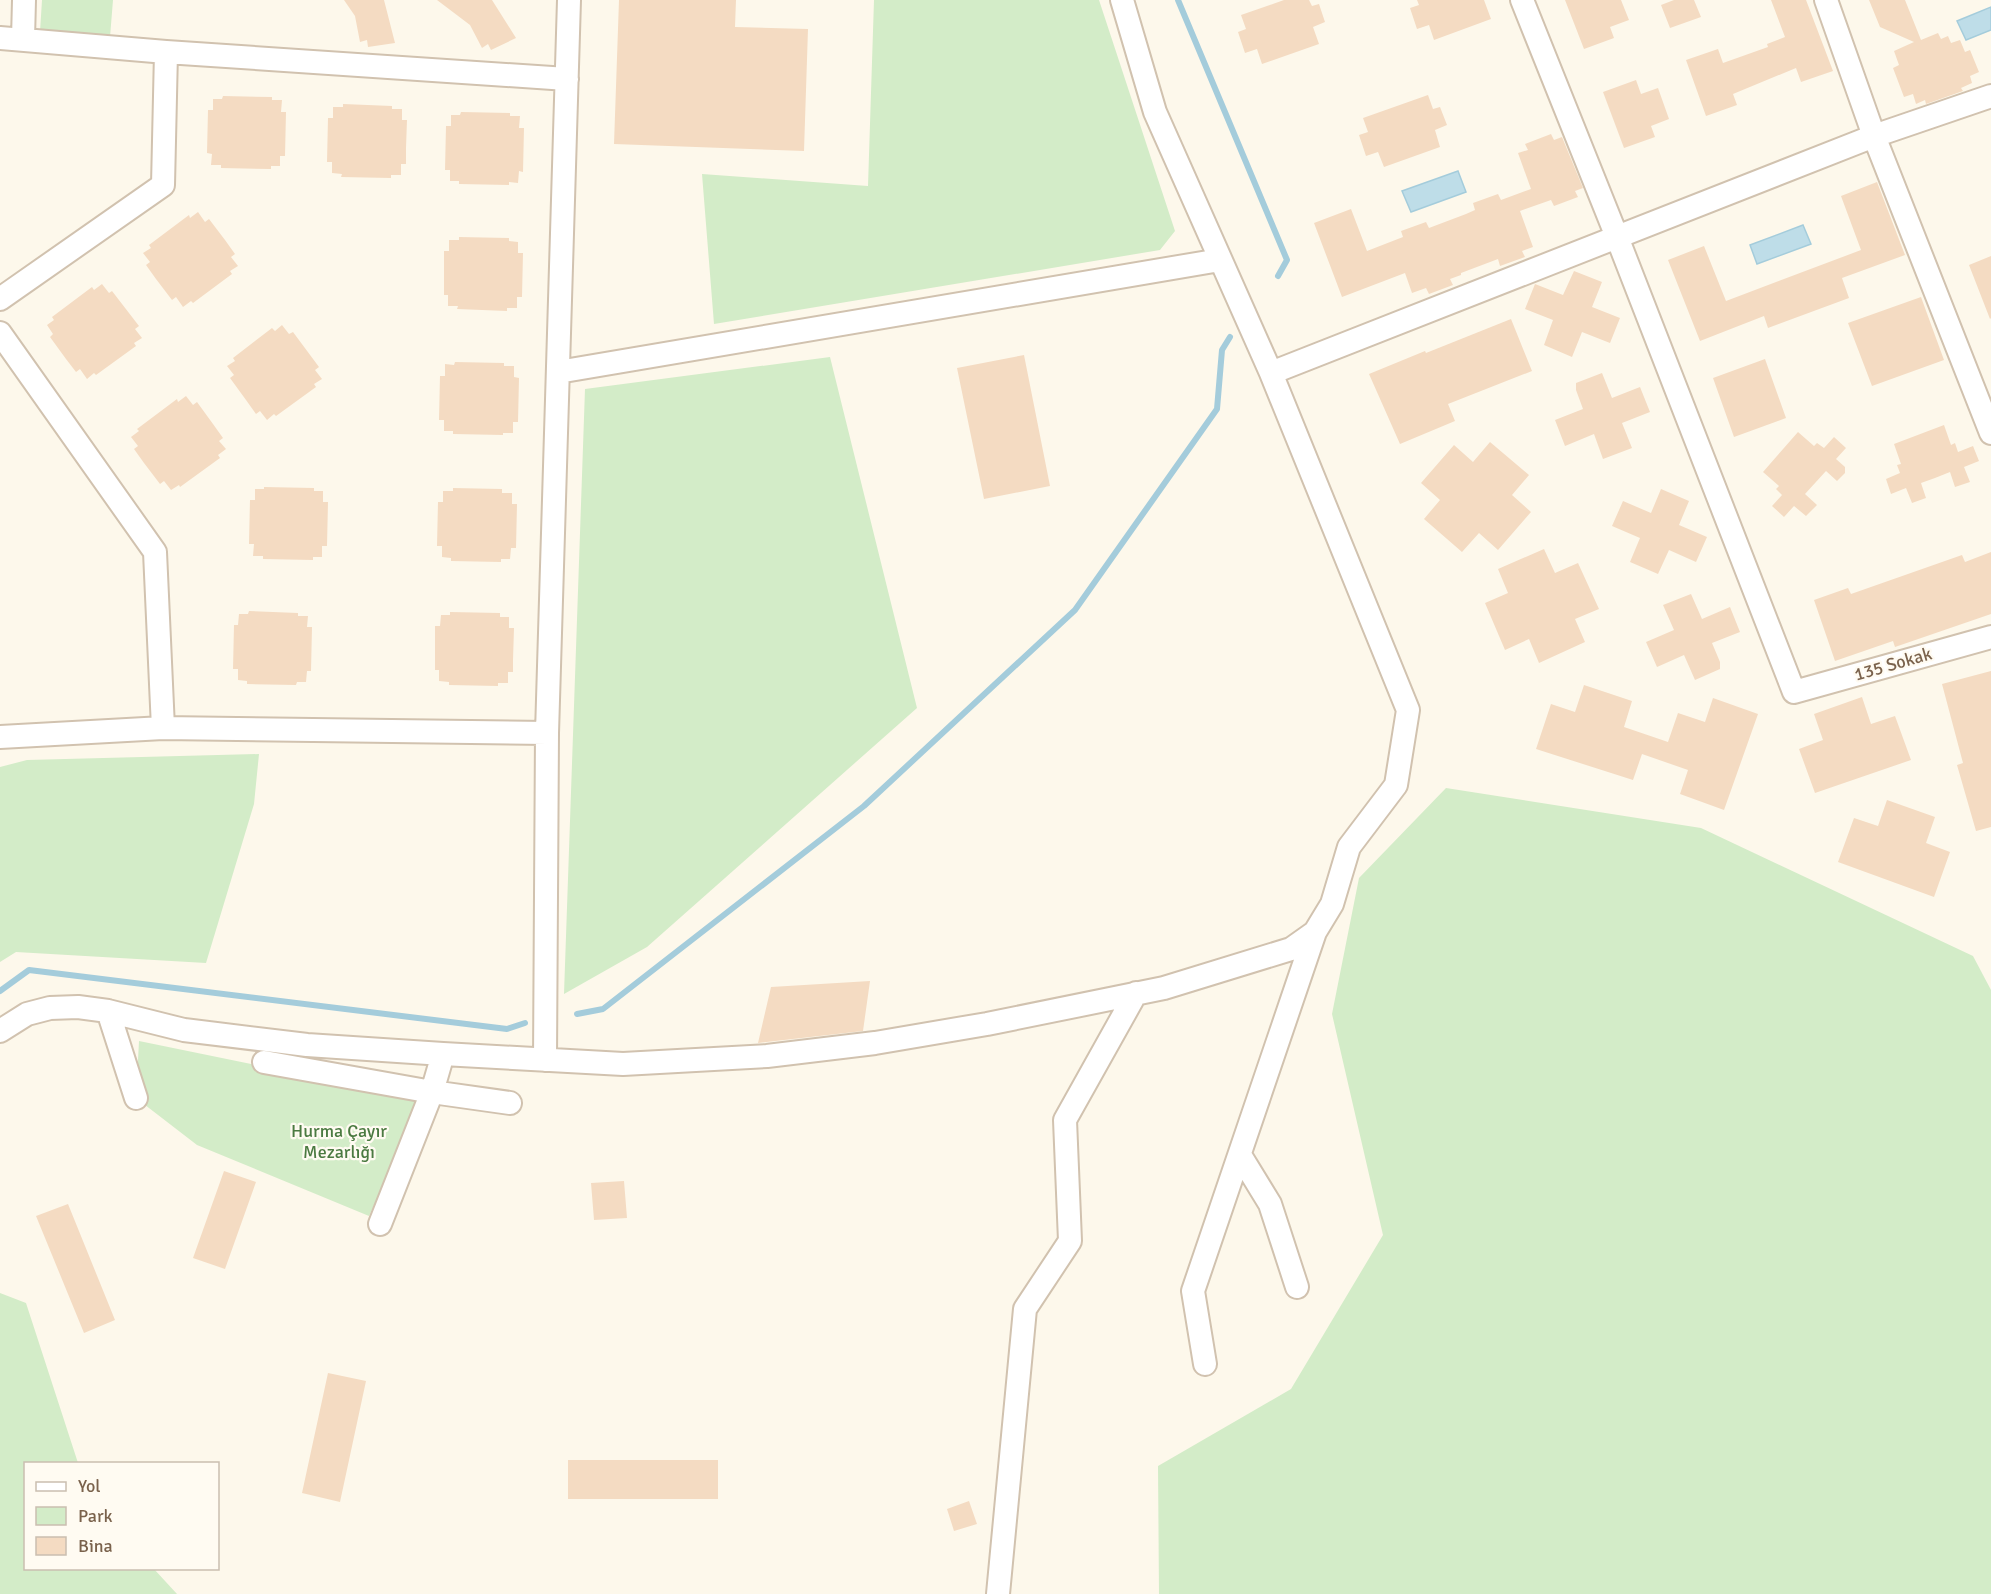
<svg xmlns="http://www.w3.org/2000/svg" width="1991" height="1594" viewBox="0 0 1991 1594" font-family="Signika,sans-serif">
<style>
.green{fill:#d3ecc8}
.water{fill:#bedde8;stroke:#a4ccdb;stroke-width:1.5}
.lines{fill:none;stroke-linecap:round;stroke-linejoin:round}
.stream{stroke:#a4ccdb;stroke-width:6}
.building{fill:#f4dbc2}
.minor-casing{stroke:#d1c2af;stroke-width:26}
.minor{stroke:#fff;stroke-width:22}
.labels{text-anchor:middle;stroke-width:4.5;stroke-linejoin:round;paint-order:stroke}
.street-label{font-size:18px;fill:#7a624c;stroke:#fffbf2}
.park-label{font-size:18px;fill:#4b7a41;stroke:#fffbf2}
</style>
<rect width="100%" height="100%" fill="#fdf8eb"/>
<path class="green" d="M 42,0 L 113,0 L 110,37 L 40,32 Z
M 874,0 L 1099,0 L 1175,231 L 1160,250 L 714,324 L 702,174 L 868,186 Z
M 830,357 L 917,708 L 647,947 L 564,994 L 585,389 Z
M 259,754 L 254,804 L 206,963 L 16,952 L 0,962 L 0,767 L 27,760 Z
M 1446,788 L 1701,828 L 1973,956 L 1991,990 L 1991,1594 L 1159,1594 L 1158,1466 L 1291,1389 L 1383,1235 L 1332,1014 L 1359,878 Z
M 139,1041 L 422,1099 L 369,1216 L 197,1145 L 136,1098 Z
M 0,1293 L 26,1303 L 78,1463 L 26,1464 L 26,1568 L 154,1569 L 177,1594 L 0,1594 Z"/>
<path class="water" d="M 1991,7 L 1991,30 L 1966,40 L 1957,21 Z
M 1458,171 L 1466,192 L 1411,212 L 1402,191 Z
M 1803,225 L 1811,244 L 1757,264 L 1750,245 Z"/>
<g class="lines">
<path class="stream" d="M 1178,0 L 1287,260 L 1278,276
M 0,991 L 29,970 L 507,1029 L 525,1023
M 577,1014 L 603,1009 L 864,806 L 1075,610 L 1217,409 L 1222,350 L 1230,337"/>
</g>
<path class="building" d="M 344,0 L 384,0 L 395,43 L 368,47 L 367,40 L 360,42 L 355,16 Z
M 437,0 L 492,0 L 516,38 L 491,50 L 488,44 L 482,48 L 470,25 Z
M 619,0 L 736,0 L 735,27 L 808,29 L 804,151 L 614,144 Z
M 1284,0 L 1309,0 L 1312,6 L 1319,4 L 1325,22 L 1313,27 L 1319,44 L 1262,64 L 1257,49 L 1245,53 L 1238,32 L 1246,29 L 1241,15 Z
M 1417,0 L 1484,0 L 1491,19 L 1434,40 L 1429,25 L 1417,29 L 1410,8 L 1419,5 Z
M 1565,0 L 1621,0 L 1629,20 L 1610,27 L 1614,38 L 1584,49 Z
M 1674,0 L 1694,0 L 1701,17 L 1670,28 L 1661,5 Z
M 1771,0 L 1806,0 L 1833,71 L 1801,82 L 1796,68 L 1733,94 L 1737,105 L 1706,116 L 1686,60 L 1718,49 L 1723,63 L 1768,47 L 1767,44 L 1785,37 Z
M 1869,0 L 1905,0 L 1921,40 L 1938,33 L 1941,39 L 1948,36 L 1951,43 L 1960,40 L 1965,52 L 1970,50 L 1979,72 L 1970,76 L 1972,83 L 1961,88 L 1963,91 L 1926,104 L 1925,100 L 1916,104 L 1913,94 L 1904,97 L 1893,68 L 1899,65 L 1894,51 L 1914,42 L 1880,27 Z
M 1636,80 L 1641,94 L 1658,88 L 1669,119 L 1651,126 L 1655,137 L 1624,148 L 1603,92 Z
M 1428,95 L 1433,109 L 1440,107 L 1447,125 L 1435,130 L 1440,147 L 1384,167 L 1378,152 L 1366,156 L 1359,135 L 1368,132 L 1363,118 Z
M 223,96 L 272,97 L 272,100 L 282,100 L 281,112 L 286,112 L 285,156 L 280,156 L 280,166 L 271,166 L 271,169 L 221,168 L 221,165 L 211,165 L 212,154 L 207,153 L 208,110 L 213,110 L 213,99 L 222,99 Z
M 343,104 L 392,106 L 392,109 L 402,109 L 402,120 L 407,120 L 406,148 L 406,164 L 401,164 L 401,175 L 391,175 L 391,178 L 341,177 L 342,174 L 332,173 L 332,162 L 327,162 L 328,118 L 333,118 L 333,107 L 343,107 Z
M 461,112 L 510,113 L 510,116 L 520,116 L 519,128 L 524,128 L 523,172 L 519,171 L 518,183 L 509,182 L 509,185 L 459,184 L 459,181 L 450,181 L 450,170 L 445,170 L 446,126 L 451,126 L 451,115 L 460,115 Z
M 1551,134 L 1554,140 L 1562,137 L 1583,188 L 1575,191 L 1578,197 L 1554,206 L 1551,200 L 1520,211 L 1533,247 L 1522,251 L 1525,257 L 1500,266 L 1498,259 L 1461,273 L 1461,275 L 1450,279 L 1453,285 L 1429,294 L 1426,288 L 1412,293 L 1405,273 L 1342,297 L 1314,223 L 1351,209 L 1367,251 L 1403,237 L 1401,231 L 1426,222 L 1429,228 L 1466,214 L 1475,210 L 1473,203 L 1498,194 L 1501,200 L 1531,189 L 1518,153 L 1528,150 L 1525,144 Z
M 1877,182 L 1905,255 L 1842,278 L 1849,298 L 1768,328 L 1764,316 L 1700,341 L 1668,260 L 1704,246 L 1726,301 L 1861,250 L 1841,196 Z
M 198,212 L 205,222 L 209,219 L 225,240 L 235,254 L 231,257 L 238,266 L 230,271 L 232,274 L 193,303 L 191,301 L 183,307 L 176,297 L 172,300 L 156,279 L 146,265 L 150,262 L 143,253 L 151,248 L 149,245 L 189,215 L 190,218 Z
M 459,237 L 509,238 L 509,241 L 518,242 L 518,253 L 523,253 L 522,297 L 517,297 L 517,308 L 507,308 L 507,311 L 457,309 L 458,306 L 448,306 L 448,295 L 444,295 L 444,251 L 449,251 L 449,240 L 459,240 Z
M 1991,256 L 1991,318 L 1990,319 L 1969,265 Z
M 1574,271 L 1602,282 L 1592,307 L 1620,318 L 1610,343 L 1582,332 L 1572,357 L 1544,345 L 1553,320 L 1525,309 L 1535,284 L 1563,295 Z
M 102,284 L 109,293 L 112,291 L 139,326 L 135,329 L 142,338 L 134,343 L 136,346 L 96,375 L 94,373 L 87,379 L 80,369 L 76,372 L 66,359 L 50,337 L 53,334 L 47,325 L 54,320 L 52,317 L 92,287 L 94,290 Z
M 1921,297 L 1944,360 L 1872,386 L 1848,323 Z
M 1511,319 L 1532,371 L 1448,404 L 1455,421 L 1400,444 L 1369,374 L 1425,351 L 1426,353 Z
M 282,325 L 289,334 L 293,332 L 319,367 L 315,370 L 322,379 L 314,384 L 316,387 L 276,416 L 274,414 L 267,420 L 260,411 L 256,414 L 246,400 L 230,378 L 234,375 L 227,366 L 235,361 L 233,358 L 272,328 L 275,331 Z
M 1024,355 L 1050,486 L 984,499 L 957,368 Z
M 1765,359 L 1786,418 L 1734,437 L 1713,378 Z
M 455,362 L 504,363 L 504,366 L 514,366 L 514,377 L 519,378 L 518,422 L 513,422 L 513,433 L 503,433 L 503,435 L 453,434 L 453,431 L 444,431 L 444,420 L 439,420 L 440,376 L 445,376 L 445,364 L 454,365 Z
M 1602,373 L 1612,398 L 1640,387 L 1650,412 L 1622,423 L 1632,448 L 1603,459 L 1594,434 L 1565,446 L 1555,420 L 1583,409 L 1576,390 L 1576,383 Z
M 186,396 L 193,405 L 197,402 L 213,424 L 223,438 L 219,441 L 226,449 L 218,455 L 220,458 L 180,487 L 179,485 L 171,490 L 164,481 L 160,484 L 144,463 L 134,449 L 138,446 L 131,437 L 139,431 L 137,429 L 177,399 L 178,402 Z
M 1944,425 L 1951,445 L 1955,443 L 1958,452 L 1973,446 L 1979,461 L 1964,467 L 1970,482 L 1955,487 L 1950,472 L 1935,478 L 1921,483 L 1926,498 L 1912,503 L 1906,488 L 1891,494 L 1886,479 L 1900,473 L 1897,465 L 1901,464 L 1894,444 Z
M 1798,432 L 1814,446 L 1817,443 L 1824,448 L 1834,437 L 1846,448 L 1836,459 L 1845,467 L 1845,473 L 1837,481 L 1826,471 L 1805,494 L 1817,505 L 1806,516 L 1794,506 L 1784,517 L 1772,506 L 1782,495 L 1776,489 L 1779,486 L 1763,472 Z
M 1490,442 L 1529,475 L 1512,495 L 1531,512 L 1498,550 L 1479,533 L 1462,552 L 1424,519 L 1440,500 L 1421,483 L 1454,445 L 1473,462 Z
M 264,487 L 314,488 L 314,491 L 323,491 L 323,502 L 328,502 L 327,546 L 322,546 L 322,557 L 313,557 L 313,560 L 263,559 L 263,556 L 253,556 L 254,544 L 249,544 L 250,500 L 255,500 L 255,489 L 264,489 Z
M 453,488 L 502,489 L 502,493 L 512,493 L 512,504 L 517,504 L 516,548 L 511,548 L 510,559 L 501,559 L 501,562 L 451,561 L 451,558 L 442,557 L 442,546 L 437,546 L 438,502 L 443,502 L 443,491 L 453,491 Z
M 1661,489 L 1689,501 L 1679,525 L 1707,537 L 1696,562 L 1669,550 L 1658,574 L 1630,562 L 1640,538 L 1612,526 L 1623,501 L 1651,513 Z
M 1544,549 L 1555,573 L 1578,563 L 1599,609 L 1575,619 L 1585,642 L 1539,663 L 1529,639 L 1505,650 L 1485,603 L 1508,593 L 1498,569 Z
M 1991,552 L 1991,614 L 1895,647 L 1893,641 L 1835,661 L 1814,600 L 1848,588 L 1851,594 L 1962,555 L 1965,562 Z
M 1691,594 L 1702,619 L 1730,607 L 1740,632 L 1712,643 L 1720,662 L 1720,669 L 1695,680 L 1684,655 L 1657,667 L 1646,642 L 1674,630 L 1663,605 Z
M 249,611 L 298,613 L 298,616 L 308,616 L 307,627 L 312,627 L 311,671 L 307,671 L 306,682 L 297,682 L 296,685 L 247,684 L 247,681 L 238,680 L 238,669 L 233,669 L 234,625 L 238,625 L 239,614 L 248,614 Z
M 450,612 L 500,613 L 500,617 L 509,617 L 509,628 L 514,628 L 513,660 L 513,672 L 508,672 L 508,683 L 498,683 L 498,686 L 449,685 L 449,682 L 439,681 L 439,670 L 435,670 L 435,626 L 440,626 L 441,615 L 450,615 Z
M 1991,671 L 1991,827 L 1976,831 L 1957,765 L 1963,763 L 1942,684 Z
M 1584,685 L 1632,701 L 1624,727 L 1668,742 L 1678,713 L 1705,722 L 1713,698 L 1758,714 L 1724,810 L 1680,794 L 1688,770 L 1642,754 L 1633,780 L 1536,749 L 1551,704 L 1575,712 Z
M 1862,697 L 1871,724 L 1895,716 L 1911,760 L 1815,793 L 1799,749 L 1823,740 L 1814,714 Z
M 1887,800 L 1935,817 L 1926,843 L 1950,852 L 1934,897 L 1838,862 L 1854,818 L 1878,826 Z
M 870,981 L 863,1031 L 758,1043 L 771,987 Z
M 224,1171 L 256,1182 L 225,1269 L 193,1258 Z
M 624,1181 L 627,1218 L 594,1220 L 591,1183 Z
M 68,1204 L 115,1320 L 84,1333 L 36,1216 Z
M 328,1373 L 366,1381 L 340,1502 L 302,1493 Z
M 568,1460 L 718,1460 L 718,1499 L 568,1499 Z
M 969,1501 L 977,1524 L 954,1531 L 947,1509 Z"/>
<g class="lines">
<g class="minor-casing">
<path id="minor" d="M 1522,0 L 1617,237 L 1794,692 L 1991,637
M 1826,0 L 1874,136 L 1991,433
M 0,38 L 166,52 L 567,79
M 23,39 L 24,0
M 0,299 L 163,185 L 166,52
M 0,333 L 155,552 L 163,728
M 558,372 L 1220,260
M 1271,373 L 1874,136 L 1991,96
M 0,737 L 163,728 L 547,733
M 108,1011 L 136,1098
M 0,1031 L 27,1014 L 50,1008 L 78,1007 L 108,1011 L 184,1030 L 307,1045 L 443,1054 L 623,1064 L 767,1056 L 875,1043 L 987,1024 L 1164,988 L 1291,949 L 1315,932 L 1332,904 L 1349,847 L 1396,785 L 1408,710 L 1271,373 L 1155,112 L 1122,0
M 545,1060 L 547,733 L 569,0
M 264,1062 L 432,1092 L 443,1054
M 1240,1155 L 1270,1204 L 1297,1287
M 380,1224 L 432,1092 L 510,1103
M 1205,1364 L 1193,1291 L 1315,932
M 998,1594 L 1025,1309 L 1070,1241 L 1065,1120 L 1136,993"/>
</g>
<use href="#minor" class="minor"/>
</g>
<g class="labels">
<g class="street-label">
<text transform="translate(1893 664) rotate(-16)" y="6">135 Sokak</text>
</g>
<g class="park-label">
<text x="339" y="1137">Hurma Çayır<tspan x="339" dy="21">Mezarlığı</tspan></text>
</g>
</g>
<rect x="24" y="1462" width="195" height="108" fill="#fffbf2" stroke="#cabeb0" stroke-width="1.5"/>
<rect x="36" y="1482" width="30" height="9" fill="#ffffff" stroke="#cabeb0" stroke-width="1.5"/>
<text x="78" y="1492" font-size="18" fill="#7a624c">Yol</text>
<rect x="36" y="1507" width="30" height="18" fill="#d3ecc8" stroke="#cabeb0" stroke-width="1.5"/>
<text x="78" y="1522" font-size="18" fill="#7a624c">Park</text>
<rect x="36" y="1537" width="30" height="18" fill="#f4dbc2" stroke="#cabeb0" stroke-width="1.5"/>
<text x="78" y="1552" font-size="18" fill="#7a624c">Bina</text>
</svg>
